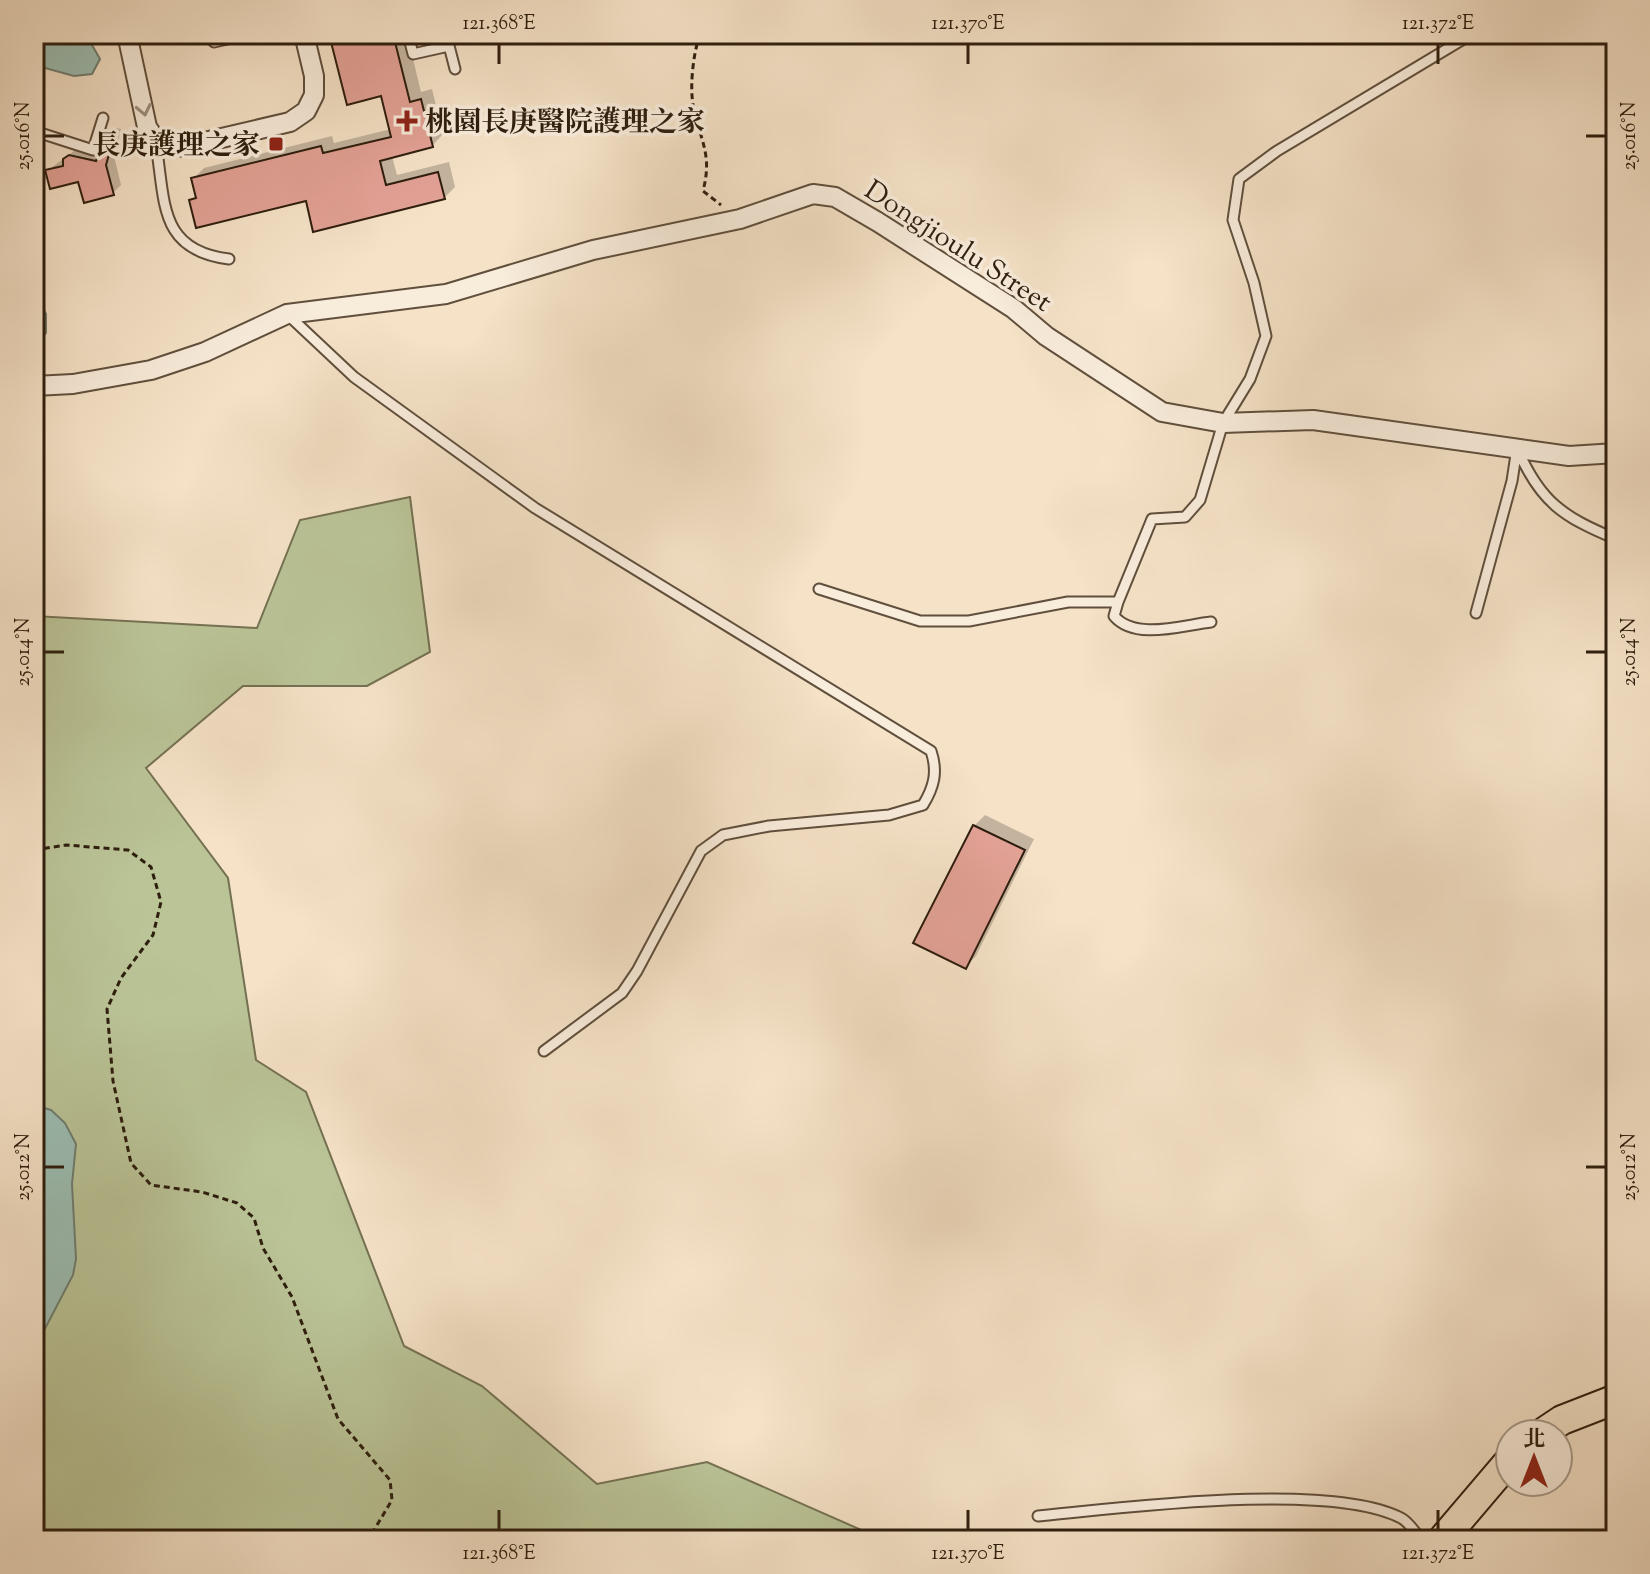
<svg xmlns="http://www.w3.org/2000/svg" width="1650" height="1574" viewBox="0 0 1650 1574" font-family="'Sorts Mill Goudy','Noto Serif TC',serif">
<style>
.green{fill:#bac497;stroke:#747152;stroke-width:2}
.water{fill:#9cbeb3;stroke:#707e71;stroke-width:2}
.shadow{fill:#0003}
.building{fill:#e2a195;stroke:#2e1e0e;stroke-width:2}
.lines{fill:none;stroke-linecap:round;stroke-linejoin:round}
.service-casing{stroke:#604f3c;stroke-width:13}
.minor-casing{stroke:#604f3c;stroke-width:22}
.primary-casing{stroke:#2e1e0e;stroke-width:32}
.path{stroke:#2e1e0e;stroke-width:3;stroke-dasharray:6 4;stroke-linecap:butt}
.service{stroke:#f8ecdb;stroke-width:9}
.minor{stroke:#f8ecdb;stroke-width:18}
.primary{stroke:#f5e2c7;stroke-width:28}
.oneway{stroke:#9d8f7f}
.ticks{fill:none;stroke:#2e1e0e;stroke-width:3}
.poi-dot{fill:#8f2418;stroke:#f8ecdb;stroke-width:3}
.labels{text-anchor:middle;stroke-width:7;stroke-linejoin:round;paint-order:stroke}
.poi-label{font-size:28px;font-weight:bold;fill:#2e1e0e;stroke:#f8ecdb;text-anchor:start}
.street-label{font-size:28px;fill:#2e1e0e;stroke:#f8ecdb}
.neatline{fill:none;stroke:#2e1e0e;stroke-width:3}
.ticks-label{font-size:20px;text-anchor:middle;fill:#2e1e0e}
</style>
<rect width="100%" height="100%" fill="#f5e2c7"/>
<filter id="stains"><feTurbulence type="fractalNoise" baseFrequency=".0025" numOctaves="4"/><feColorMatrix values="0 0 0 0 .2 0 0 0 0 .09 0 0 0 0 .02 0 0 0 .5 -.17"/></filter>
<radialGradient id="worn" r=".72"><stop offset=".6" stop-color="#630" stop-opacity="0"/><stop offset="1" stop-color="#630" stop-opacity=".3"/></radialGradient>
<path class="green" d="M 410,497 L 430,652 L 367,686 L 243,686 L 146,768 L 228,878 L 256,1060 L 306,1092 L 404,1346 L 482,1386 L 597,1484 L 707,1462 L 884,1540 L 34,1540 L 34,616 L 257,628 L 300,520 Z"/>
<path class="water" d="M 34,34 L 63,34 L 75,42 L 88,38 L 100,59 L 92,74 L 74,76 L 34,65 Z
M 34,290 L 46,314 L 46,333 L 38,343 L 34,341 Z
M 34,1105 L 51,1110 L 65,1123 L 76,1144 L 72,1184 L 76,1259 L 73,1275 L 38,1342 L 34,1344 Z"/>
<path class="shadow" d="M 342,34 L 407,34 L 421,92 L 432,89 L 443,134 L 432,146 L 392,156 L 397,175 L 449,162 L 455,187 L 444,198 L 191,201 L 197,194 L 193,179 L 204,168 L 332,136 L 334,143 L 391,129 L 382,94 L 334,43 Z
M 115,128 L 121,129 L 114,156 L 121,185 L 113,193 L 47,171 L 78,148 L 101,153 L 107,136 Z
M 985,815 L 1034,839 L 976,956 L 965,967 L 974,826 Z
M 1497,1529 L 1512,1540 L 1487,1540 Z"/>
<path class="building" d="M 364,34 L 393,34 L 410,102 L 421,99 L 433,147 L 380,161 L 386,185 L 438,172 L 445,199 L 313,232 L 306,201 L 196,228 L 189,200 L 196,198 L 191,178 L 321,146 L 323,153 L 391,137 L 381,96 L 347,105 L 331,42 Z
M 106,135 L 114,137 L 106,165 L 114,195 L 84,203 L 78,182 L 50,189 L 45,170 L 63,166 L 63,159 L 69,155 L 96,161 Z
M 973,825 L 1025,850 L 966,969 L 913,943 Z"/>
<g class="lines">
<g class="service-casing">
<path id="service" d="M 408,34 L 413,54 L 449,46
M 446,34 L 455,69
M 214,42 L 250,34
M 34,131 L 93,150 L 103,118
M 155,139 C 166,199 156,250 229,259
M 287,314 L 354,377 L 535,508 L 931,751 C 938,772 934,787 923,805 L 889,815 L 769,826 L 723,835 L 701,851 L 637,971 L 622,993 L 544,1051
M 1517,448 C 1540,502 1563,517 1616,539
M 819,589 L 920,621 L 969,621 L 1068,602 L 1118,602 L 1152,519 L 1185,517 L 1200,500 L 1223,423 L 1250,379 L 1266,336 L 1254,283 L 1233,220 L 1239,179 L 1277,151 L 1472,34
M 1118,602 L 1114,616 C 1135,641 1183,625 1211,622
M 1476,613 L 1512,481 L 1517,448
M 1038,1516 C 1122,1508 1329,1481 1401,1518 C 1409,1522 1415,1532 1421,1540"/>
</g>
<g class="minor-casing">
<path id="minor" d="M 127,34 L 147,127 L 155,139 L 183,147 L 290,122 L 306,111 L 314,95 L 314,76 L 304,34
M 34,386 L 73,384 L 151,370 L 205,352 L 287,314 L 446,294 L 593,250 L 740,219 L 813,194 L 835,197 L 878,222 L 1014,309 L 1046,336 L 1162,412 L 1223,423 L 1313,420 L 1569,456 L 1616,453"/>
</g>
<g class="primary-casing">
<path id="primary" d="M 1541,1434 L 1562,1420 L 1616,1399
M 1442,1540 L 1510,1460"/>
</g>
<path class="path" d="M 700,34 C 693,54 689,89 694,110 C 702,144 712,156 703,191 L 721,205
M 34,850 L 66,845 L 128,850 L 151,867 L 161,902 L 153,935 L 121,978 L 107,1009 L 113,1081 L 131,1163 L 151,1185 L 202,1192 L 237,1203 L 254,1218 L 263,1248 L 292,1297 L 338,1419 L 390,1480 L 392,1500 L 368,1540"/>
<use href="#service" class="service"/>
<use href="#minor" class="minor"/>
<use href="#primary" class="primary"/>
</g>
<defs><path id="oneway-chevron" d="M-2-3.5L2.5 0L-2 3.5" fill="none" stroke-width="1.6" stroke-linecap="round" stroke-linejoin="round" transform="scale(2)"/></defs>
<use class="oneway" href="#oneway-chevron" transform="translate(144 110) rotate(78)"/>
<path class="ticks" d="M 499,44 L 499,64M 968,44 L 968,64M 1438,44 L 1438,64M 44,136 L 64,136M 1586,136 L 1606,136M 44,652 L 64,652M 1586,652 L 1606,652M 44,1167 L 64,1167M 1586,1167 L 1606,1167M 499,1510 L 499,1530M 968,1510 L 968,1530M 1438,1510 L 1438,1530"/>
<g class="poi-dot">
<path d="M403 109h8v8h8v8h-8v8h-8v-8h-8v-8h8z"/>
<rect x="268" y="136" width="16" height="16" rx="4"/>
</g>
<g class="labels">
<g class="poi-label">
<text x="425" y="131">桃園長庚醫院護理之家</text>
<text x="260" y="154" text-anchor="end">長庚護理之家</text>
</g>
<g class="street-label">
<text transform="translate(959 245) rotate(33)" y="10">Dongjioulu Street</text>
</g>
</g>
<rect width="1650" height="1574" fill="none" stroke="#f5e2c7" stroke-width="88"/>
<g transform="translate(1534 1458)"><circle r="38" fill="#f8ecdb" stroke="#a79a89" stroke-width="2"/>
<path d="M0-6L14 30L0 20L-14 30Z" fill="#8f2418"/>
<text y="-12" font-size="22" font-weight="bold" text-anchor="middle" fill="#2e1e0e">北</text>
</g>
<rect x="44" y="44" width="1562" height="1486" class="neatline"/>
<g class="ticks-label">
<text x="499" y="29">121.368°E</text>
<text x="968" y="29">121.370°E</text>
<text x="1438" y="29">121.372°E</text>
<text transform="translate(22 136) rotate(-90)" y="7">25.016°N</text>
<text transform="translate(1628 136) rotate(-90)" y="7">25.016°N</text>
<text transform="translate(22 652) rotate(-90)" y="7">25.014°N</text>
<text transform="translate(1628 652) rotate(-90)" y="7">25.014°N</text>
<text transform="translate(22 1167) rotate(-90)" y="7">25.012°N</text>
<text transform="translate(1628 1167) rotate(-90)" y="7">25.012°N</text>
<text x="499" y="1559">121.368°E</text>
<text x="968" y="1559">121.370°E</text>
<text x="1438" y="1559">121.372°E</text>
</g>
<rect width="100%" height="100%" filter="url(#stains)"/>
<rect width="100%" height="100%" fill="url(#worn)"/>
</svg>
